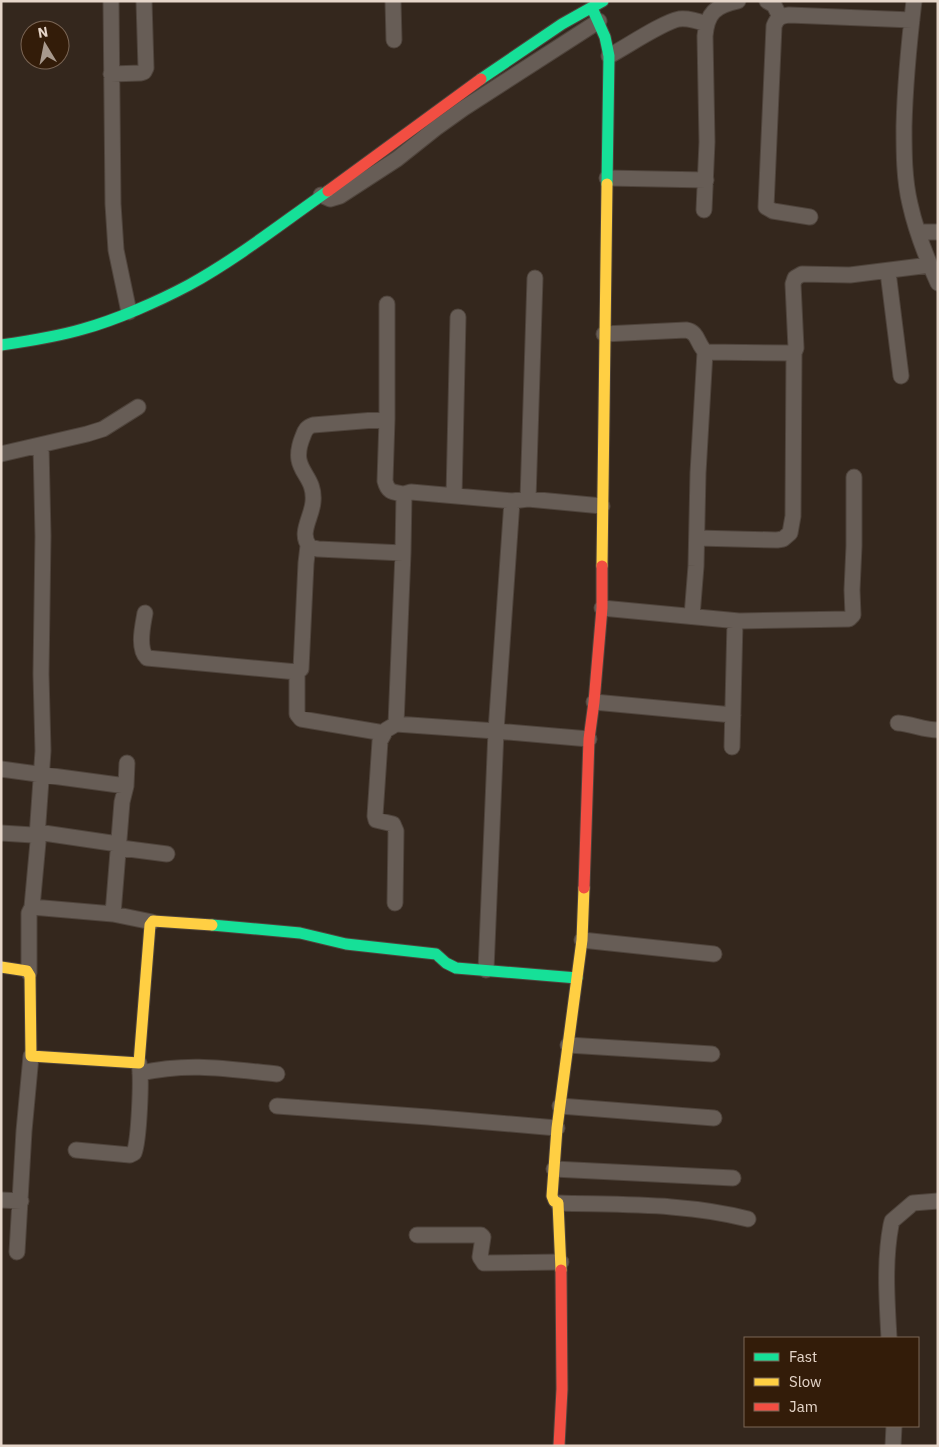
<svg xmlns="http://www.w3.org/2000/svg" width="939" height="1447" viewBox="0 0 939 1447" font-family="'IBM Plex Sans',sans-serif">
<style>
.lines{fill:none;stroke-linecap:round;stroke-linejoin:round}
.street-casing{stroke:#4f443c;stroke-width:17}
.fast-casing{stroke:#4f443c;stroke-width:13}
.slow-casing{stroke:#4f443c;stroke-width:13}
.jam-casing{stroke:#4f443c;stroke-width:13}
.street{stroke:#675d56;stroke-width:15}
.fast{stroke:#16e098;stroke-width:11}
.slow{stroke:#ffcf43;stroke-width:11}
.jam{stroke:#f24e42;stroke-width:11}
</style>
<rect width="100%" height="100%" fill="#34271d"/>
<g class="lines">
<g class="street-casing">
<path id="street" d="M 111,1 L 113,204 L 116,250 L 129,312
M 393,1 L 394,40
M 767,1 L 774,5 L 780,17
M 914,1 C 909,43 905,85 904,127 C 904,152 904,179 910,204 C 916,231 926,257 938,283
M 609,56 C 626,47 663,22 679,19 C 688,18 698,21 706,24
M 111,74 L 141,73 L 144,72 L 146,68 L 144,1
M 607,178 L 706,180
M 321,195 L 330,199 L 340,196 L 397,159 L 436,128 L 464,108 L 599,21
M 704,210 L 707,142 L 705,36 C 707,13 715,6 738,1
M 810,217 L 773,211 L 766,207 L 774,26 C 777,18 780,16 789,15 L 912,20
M 919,232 L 938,232
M 888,272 L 901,376
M 535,278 L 528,499 L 512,501 L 411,492 L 404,494 L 403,553 L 396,724 L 496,731 L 589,739
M 387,304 L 387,419 L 385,481 C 388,493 393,492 404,494
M 604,334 L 686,330 C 699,332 697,345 706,352 L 794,353 L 796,348 L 793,284 L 795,278 L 802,274 L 850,275 L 930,265
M 387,419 L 313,425 C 307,427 305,430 303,436 C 288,472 316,472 313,502 C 312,517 298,534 310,547 L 318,549 L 403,553
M 1,454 L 87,434 L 103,429 L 138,407
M 454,496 L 458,317
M 528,499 L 602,506
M 697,538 L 777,540 L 783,539 L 790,533 L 793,516 L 794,353
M 602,608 L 739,621 L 849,619 L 853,615 L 852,590 L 854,546 L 854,477
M 145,613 C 143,625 137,648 147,658 L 297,672 L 301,669 L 306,563 L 308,546
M 692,616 L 696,566 L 698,473 L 705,352
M 297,672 L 297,714 L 301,719 L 384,733
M 594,702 L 733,715
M 898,723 C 912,724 924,730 938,730
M 732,747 L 735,621
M 1,769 L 126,786
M 37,832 L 118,844 L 121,848 L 167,854
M 1,833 L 33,835 L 37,837 L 38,842 L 32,907
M 37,837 L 43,751 L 41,674 L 43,536 L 41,445
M 395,903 L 396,831 L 393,824 L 376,820 L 375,816 L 380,741 L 386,730 L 396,724
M 113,914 L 122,802 L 126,786 L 127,763
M 582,940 L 714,954
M 486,970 L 496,731 L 512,501
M 29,973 L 29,913 L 32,907 L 113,914 L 152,922
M 568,1045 L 712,1054
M 140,1073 C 190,1062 228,1069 277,1074
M 277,1106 L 428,1117 L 557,1128
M 560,1106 L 714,1118
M 76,1150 L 130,1155 L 134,1153 C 139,1141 142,1077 139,1063
M 554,1169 L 733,1178
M 1,1200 L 21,1201
M 558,1203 C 621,1205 687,1203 748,1219
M 417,1235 L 481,1235 L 483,1237 L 480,1257 L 484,1263 L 561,1262
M 17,1252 L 24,1131 L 31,1056
M 889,1338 C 887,1301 884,1262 891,1225 L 892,1221 L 913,1203 L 938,1201
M 893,1446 L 894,1426"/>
</g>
<g class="fast-casing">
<path id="fast" d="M 592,8 L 605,37 L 609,56 L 607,184
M 481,79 L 562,24 L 603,1
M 1,345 C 29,341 56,337 83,329 C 116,320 159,301 189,285 C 238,258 282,223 328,191
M 212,925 L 300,933 L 346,944 L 436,954 L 446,963 L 456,968 L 577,978"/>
</g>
<g class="slow-casing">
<path id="slow" d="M 602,566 L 607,184
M 1,967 L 27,971 L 30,976 L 31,1056 L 139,1063 L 150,925 L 153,921 L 212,925
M 561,1270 L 558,1203 L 554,1201 L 552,1196 L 557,1128 L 582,940 L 584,888"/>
</g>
<g class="jam-casing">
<path id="jam" d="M 328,191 L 481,79
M 584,888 L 589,739 L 594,702 L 602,608 L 602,566
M 559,1446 L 562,1389 L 561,1270"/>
</g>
<use href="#street" class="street"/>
<use href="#fast" class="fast"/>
<use href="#slow" class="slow"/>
<use href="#jam" class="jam"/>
</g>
<rect width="939" height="1447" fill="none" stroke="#e6d6ca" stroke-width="5"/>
<rect x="744" y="1337" width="175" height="90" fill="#331c09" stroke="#7b6656"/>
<rect x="754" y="1353" width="25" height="8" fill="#16e098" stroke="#7b6656"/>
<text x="789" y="1362" font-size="15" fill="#e6d6ca">Fast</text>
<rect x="754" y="1378" width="25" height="8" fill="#ffcf43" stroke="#7b6656"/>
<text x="789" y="1387" font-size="15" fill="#e6d6ca">Slow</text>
<rect x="754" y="1403" width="25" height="8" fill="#f24e42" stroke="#7b6656"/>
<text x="789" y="1412" font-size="15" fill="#e6d6ca">Jam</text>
<g transform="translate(45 45) rotate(350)"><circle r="24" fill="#331c09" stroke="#7b6656"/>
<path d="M0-4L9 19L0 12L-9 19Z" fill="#a8998d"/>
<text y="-8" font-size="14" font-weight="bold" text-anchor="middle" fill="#e6d6ca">N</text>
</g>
</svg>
